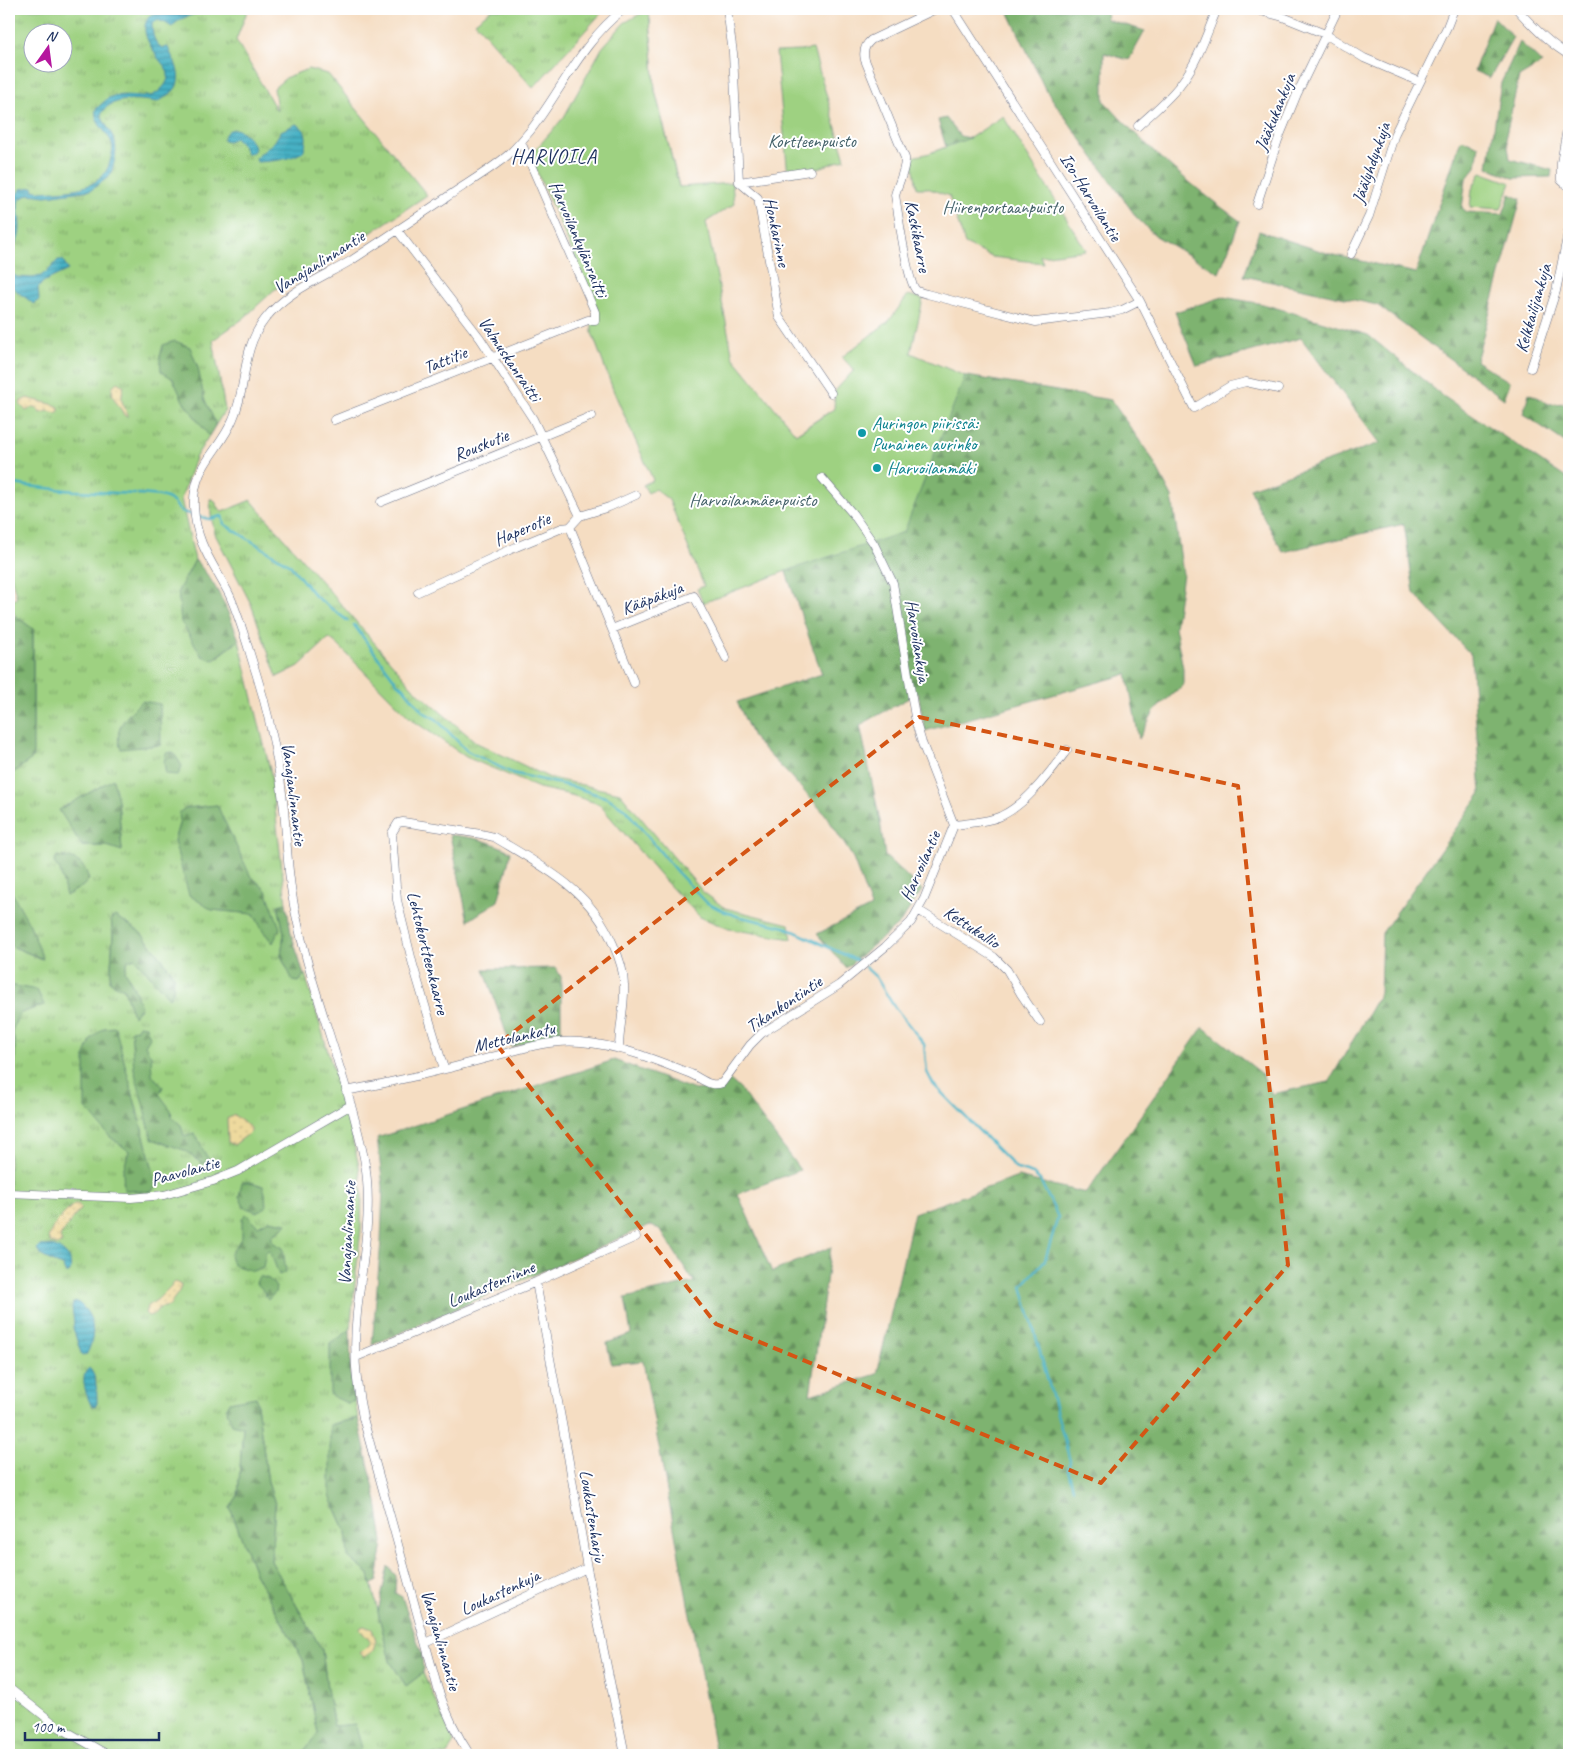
<svg xmlns="http://www.w3.org/2000/svg" width="1578" height="1764" viewBox="0 0 1578 1764" font-family="Caveat,sans-serif">
<style>
.grass{fill:url(#grass-tufts);stroke:#5c8070;fill-rule:evenodd}
.forest{fill:url(#forest-firs);stroke:#4c7166}
.sand{fill:url(#sand-dots);stroke:#84847e}
.park{fill:#9ed181;stroke:#5c8070}
.water{fill:url(#water-rules);stroke:#307091}
.lines{fill:none;stroke-linecap:round;stroke-linejoin:round}
.stream{stroke:#46b1c4;stroke-width:2.5}
.minor-casing{stroke:#676c81;stroke-width:9}
.minor{stroke:#fff;stroke-width:8}
.marked{fill:none;stroke:#d45514;stroke-width:4;stroke-dasharray:10 6;stroke-linejoin:round}
.culture-dot{fill:#0f9aa8;stroke:#fff;stroke-width:2}
.labels{text-anchor:middle;stroke-width:4;stroke-linejoin:round;paint-order:stroke}
.street-label{font-size:18px;fill:#1b2f5e;stroke:#fff}
.park-label{font-size:18px;fill:#426068;stroke:#fff}
.culture-label{font-size:18px;fill:#0d838f;stroke:#fff;text-anchor:start}
.quarter-label{font-size:20px;letter-spacing:1px;fill:#1b2f5e;stroke:#fff}
</style>
<defs>
<pattern id="grass-tufts" width="24" height="20" patternUnits="userSpaceOnUse" patternTransform="scale(1.25)"><rect width="24" height="20" fill="#9ed181"/><path d="M3 7l-1-3M5 7V3M7 7l1-3M15 17l-1-3M17 17v-4M19 17l1-3" fill="none" stroke="#80aa6d"/></pattern>
<pattern id="forest-firs" width="22" height="20" patternUnits="userSpaceOnUse" patternTransform="scale(1.25)"><rect width="22" height="20" fill="#7eb36f"/><path d="M5 1l3.5 6h-7zM16 11l3.5 6h-7z" fill="#66925e"/></pattern>
<pattern id="sand-dots" width="8" height="8" patternUnits="userSpaceOnUse" patternTransform="scale(1.25)"><rect width="8" height="8" fill="#eeda9e"/><path d="M2 2h.1M6 6h.1" fill="none" stroke="#ccbb8a" stroke-width="1.8" stroke-linecap="round"/></pattern>
<pattern id="water-rules" width="6" height="5" patternUnits="userSpaceOnUse" patternTransform="scale(1.25)"><rect width="6" height="5" fill="#46b1c4"/><path d="M0 2.5h6" fill="none" stroke="#3a90a2"/></pattern>
</defs>
<rect width="100%" height="100%" fill="#fff"/>
<filter id="ink" filterUnits="userSpaceOnUse"><feTurbulence type="fractalNoise" baseFrequency=".02" numOctaves="2"/><feDisplacementMap in="SourceGraphic" scale="10" xChannelSelector="R" yChannelSelector="G"/><feConvolveMatrix kernelMatrix="1 2 1 2 8 2 1 2 1" color-interpolation-filters="sRGB"/></filter>
<filter id="wash" filterUnits="userSpaceOnUse"><feTurbulence type="fractalNoise" baseFrequency=".0096" numOctaves="4" result="noise"/><feDisplacementMap in="SourceGraphic" scale="20" xChannelSelector="R" yChannelSelector="G"/><feGaussianBlur stdDeviation="1.12" result="paint"/><feColorMatrix in="noise" values="0 0 0 0 0 0 0 0 0 0 0 0 0 0 0 0 0 1.4 0 .05"/><feComposite in="paint" operator="in"/></filter>
<g filter="url(#wash)">
<rect width="100%" height="100%" fill="#f5ddc2"/>
<path class="grass" d="M 9,9 L 248,9 L 236,40 L 277,111 L 274,88 L 287,77 L 308,69 L 328,74 L 427,195 L 366,236 L 274,290 L 244,318 L 213,340 L 225,410 L 195,458 L 181,499 L 195,560 L 179,591 L 214,660 L 239,640 L 271,774 L 286,903 L 278,906 L 284,933 L 281,956 L 299,982 L 305,974 L 347,1116 L 359,1166 L 362,1194 L 361,1229 L 350,1330 L 330,1345 L 347,1403 L 355,1401 L 358,1418 L 333,1424 L 335,1507 L 346,1531 L 348,1551 L 352,1560 L 369,1574 L 390,1661 L 406,1686 L 423,1673 L 454,1742 L 447,1755 L 355,1755 L 362,1748 L 334,1726 L 328,1695 L 322,1650 L 271,1561 L 275,1504 L 268,1482 L 256,1397 L 243,1427 L 238,1496 L 230,1508 L 255,1573 L 303,1660 L 318,1733 L 304,1751 L 296,1755 L 9,1755 L 9,1064 L 15,1065 L 12,1031 L 18,1014 L 33,990 L 9,985 L 9,945 L 42,959 L 9,902 L 9,776 L 24,764 L 33,729 L 33,629 C 24,622 10,615 9,602 L 17,598 L 9,569 ZM 32,32 L 62,32 L 62,62 L 32,62 ZM 118,800 L 122,850 L 107,846 L 82,846 ZM 180,821 L 250,875 L 266,891 L 273,943 L 263,931 L 254,914 L 212,910 L 174,841 ZM 111,919 L 141,933 L 158,953 L 170,970 L 174,978 L 173,985 L 153,979 L 135,958 L 128,960 L 125,971 L 133,986 L 133,1015 L 124,989 L 110,981 L 113,935 ZM 104,1028 L 115,1028 L 157,1185 L 151,1192 L 123,1171 L 130,1151 Z
M 492,9 L 605,9 L 533,88 L 475,22 Z
M 210,499 L 213,499 L 222,512 L 251,500 L 415,690 L 477,743 L 550,778 L 620,793 L 703,892 L 725,908 L 789,924 L 792,939 L 729,929 L 700,917 L 666,882 L 599,804 L 571,795 L 539,788 L 466,757 L 411,719 L 336,643 L 329,638 L 299,666 L 277,677 L 251,604 L 215,534 L 211,516 Z"/>
<path class="forest" d="M 1007,9 L 1108,9 L 1106,19 L 1145,31 L 1129,60 L 1104,53 L 1104,101 C 1145,146 1191,186 1240,221 L 1219,273 L 1156,236 L 1137,218 L 1045,89 Z
M 1494,17 L 1513,37 L 1490,78 L 1474,71 Z
M 650,19 L 655,91 L 722,357 L 785,441 L 901,365 L 1111,400 L 1151,457 L 1172,497 L 1183,574 L 1175,627 L 1183,668 L 1183,685 L 1154,711 L 1139,739 L 1127,674 L 925,731 L 918,693 L 860,725 L 880,821 L 885,856 L 922,890 L 900,923 L 846,968 L 817,934 L 871,907 L 852,856 L 825,814 L 790,776 L 754,739 L 737,702 L 822,674 L 786,572 L 534,153 Z
M 1520,42 L 1542,63 L 1519,77 L 1506,135 L 1510,159 L 1552,170 L 1551,177 L 1513,178 L 1488,167 L 1501,83 Z
M 946,118 L 960,136 L 970,138 L 977,143 L 930,153 L 946,147 L 938,120 Z
M 1461,139 L 1479,146 L 1476,167 L 1466,179 L 1462,208 L 1467,212 L 1503,214 L 1510,194 L 1521,199 L 1476,361 L 1510,382 L 1504,399 L 1377,305 L 1244,276 L 1259,231 L 1330,254 L 1416,273 Z
M 1223,297 L 1263,304 L 1368,335 L 1443,396 L 1569,480 L 1569,1755 L 716,1755 L 643,1361 L 611,1364 L 607,1343 L 631,1334 L 625,1298 L 694,1282 L 661,1231 L 650,1225 L 372,1345 L 381,1241 L 383,1187 L 377,1138 L 614,1060 L 695,1090 L 718,1087 L 729,1079 L 740,1089 L 800,1170 L 738,1194 L 772,1272 L 831,1247 L 810,1395 L 877,1374 L 914,1213 L 1018,1177 L 1086,1193 L 1203,1027 L 1261,1073 L 1272,1094 L 1329,1082 L 1380,993 L 1382,933 L 1481,793 L 1471,655 L 1414,593 L 1404,524 L 1283,552 L 1258,507 L 1250,488 L 1380,443 L 1301,338 L 1197,366 L 1175,312 Z
M 175,341 L 190,347 L 198,368 L 204,398 L 215,422 L 215,426 L 209,436 L 183,401 L 173,379 L 161,371 L 160,357 L 163,345 Z
M 1529,393 L 1549,404 L 1569,403 L 1569,445 L 1523,414 Z
M 195,560 C 217,583 228,611 239,640 L 213,660 L 202,656 L 181,622 L 178,591 Z
M 16,616 L 33,629 L 33,758 L 9,776 L 9,618 Z
M 142,701 L 160,704 L 161,745 L 121,749 C 112,727 128,715 142,701 Z
M 173,752 L 182,766 L 178,775 L 166,774 L 164,763 L 166,753 Z
M 113,779 L 118,800 L 122,851 L 107,846 L 82,846 L 59,810 Z
M 217,805 L 250,875 L 266,890 L 280,928 L 273,943 L 263,931 L 254,914 L 212,910 L 189,895 L 174,841 L 180,821 L 179,813 L 185,808 Z
M 450,835 C 473,837 491,841 511,852 L 498,901 L 468,921 Z
M 57,856 C 75,858 84,861 89,880 L 83,886 L 66,896 L 60,870 L 54,863 Z
M 9,887 L 30,925 L 43,959 L 9,945 Z
M 286,903 L 291,933 L 304,975 L 299,982 L 293,981 L 281,956 L 284,933 L 278,905 Z
M 115,916 L 140,932 L 158,953 L 174,976 L 173,992 L 169,998 L 135,958 L 128,960 L 125,971 L 133,986 L 141,1007 L 133,1016 L 124,989 L 110,982 L 113,935 L 111,919 Z
M 556,968 L 561,977 L 561,1034 L 511,1047 L 484,969 Z
M 9,985 L 37,990 L 44,1005 L 19,1014 L 12,1031 L 15,1043 L 15,1065 L 9,1064 Z
M 139,1025 L 146,1026 L 150,1037 L 145,1045 L 151,1056 L 152,1075 L 163,1087 L 159,1094 L 171,1110 L 172,1117 L 181,1125 L 184,1136 L 194,1133 C 201,1142 202,1151 209,1159 L 203,1164 L 184,1150 L 152,1139 L 134,1069 L 131,1030 L 137,1029 Z
M 115,1027 L 157,1185 L 151,1192 L 124,1190 L 123,1171 L 129,1151 L 110,1137 L 85,1107 L 85,1055 L 92,1038 L 104,1028 Z
M 242,1182 L 251,1182 L 263,1186 L 265,1193 L 266,1207 L 257,1212 L 244,1207 L 239,1196 Z
M 246,1214 L 258,1226 L 269,1220 L 287,1223 L 281,1230 L 272,1235 L 272,1242 L 283,1248 L 286,1272 L 279,1275 L 270,1251 L 266,1252 L 263,1267 L 253,1271 L 233,1265 L 230,1255 L 242,1237 L 242,1218 Z
M 259,1276 L 269,1279 L 276,1287 L 275,1293 L 268,1300 L 262,1289 L 256,1283 Z
M 350,1330 L 351,1377 L 355,1401 L 347,1403 L 330,1395 L 330,1344 Z
M 256,1397 L 268,1482 L 275,1504 L 271,1561 L 322,1650 L 328,1695 L 334,1726 L 355,1724 L 362,1748 L 355,1755 L 296,1755 L 304,1751 L 318,1733 L 303,1660 L 255,1573 L 230,1508 L 238,1495 L 243,1427 L 232,1424 L 226,1408 L 229,1402 Z
M 358,1418 L 377,1502 L 383,1542 L 377,1581 L 371,1585 L 369,1574 L 348,1557 L 346,1531 L 330,1496 L 330,1425 Z
M 388,1566 L 396,1576 L 395,1593 L 402,1597 L 422,1654 L 423,1673 L 406,1686 L 390,1661 L 378,1612 Z"/>
<path class="sand" d="M 117,382 L 124,386 C 123,391 121,395 122,400 C 123,407 128,410 127,417 L 124,415 C 120,405 104,392 117,382 Z
M 27,398 L 55,405 L 59,407 L 59,411 L 56,413 L 48,411 L 40,413 L 37,408 L 33,407 L 26,411 L 20,404 L 21,401 Z
M 234,1115 L 251,1128 L 251,1132 L 234,1145 L 228,1142 L 227,1119 Z
M 74,1204 L 78,1204 L 81,1208 L 62,1233 L 60,1237 L 62,1243 L 57,1245 L 51,1243 L 48,1238 C 53,1223 63,1215 74,1204 Z
M 175,1282 L 181,1285 C 180,1294 172,1298 170,1306 L 159,1308 L 153,1315 L 148,1316 L 145,1313 L 147,1307 L 158,1299 Z
M 364,1626 L 372,1629 L 376,1640 L 373,1651 L 364,1657 L 360,1653 L 369,1644 L 370,1641 L 360,1630 L 361,1627 Z"/>
<path class="park" d="M 649,9 L 655,91 L 679,187 L 732,183 L 734,204 L 706,222 L 733,357 L 796,434 L 834,409 L 835,391 L 854,370 L 842,357 L 889,321 L 908,295 L 923,299 L 911,353 L 965,376 L 904,532 L 786,571 L 703,603 L 697,589 L 704,586 L 669,500 L 655,489 L 648,493 L 643,485 L 653,480 L 614,392 L 592,333 L 592,323 L 599,323 L 598,310 L 530,156 L 564,117 L 602,48 L 624,23 Z
M 813,49 L 845,159 L 810,171 L 788,175 L 776,52 L 800,51 Z
M 1003,116 L 1086,250 L 1040,256 L 1043,263 L 992,257 L 965,244 L 949,196 L 927,188 L 917,188 L 912,157 L 930,153 L 970,138 Z
M 1481,172 L 1511,183 L 1501,209 L 1470,207 L 1472,189 Z"/>
<path class="water" d="M 197,9 L 218,9 C 204,13 181,14 172,27 L 164,22 L 157,20 L 152,23 C 152,33 153,42 162,48 L 168,47 C 170,54 174,59 176,65 C 183,86 174,93 157,102 C 140,99 109,96 101,115 C 104,123 109,129 113,137 C 119,148 114,164 110,176 L 91,190 L 46,196 L 29,194 L 20,199 L 18,203 C 18,218 26,240 9,249 L 9,246 C 22,236 14,214 13,199 L 21,189 L 33,187 L 34,190 L 40,192 C 65,190 102,192 110,162 C 111,157 114,149 112,143 C 107,131 93,123 96,109 C 101,105 106,99 111,97 C 124,93 137,97 150,96 C 157,95 167,85 168,78 C 169,69 163,65 158,58 C 149,44 137,27 152,14 L 172,15 L 185,14 Z
M 296,124 C 309,130 307,141 303,152 C 288,160 274,161 257,162 L 256,158 L 275,141 L 281,131 Z
M 235,129 C 244,131 252,140 255,149 L 252,153 L 247,154 L 242,144 L 235,138 L 228,141 L 223,140 C 225,133 227,130 235,129 Z
M 58,260 L 63,260 L 68,270 L 43,282 L 38,288 L 39,300 L 33,304 C 23,293 6,290 10,272 L 17,277 L 32,278 L 41,276 L 51,268 Z
M 40,1246 C 57,1244 74,1253 70,1272 L 66,1274 L 63,1267 L 40,1255 L 37,1249 Z
M 76,1301 C 95,1314 97,1336 86,1355 L 82,1356 L 73,1328 L 74,1322 L 72,1308 L 73,1303 Z
M 89,1368 C 97,1375 97,1394 97,1404 L 95,1406 L 91,1405 C 86,1394 79,1376 89,1368 Z"/>
<g class="lines">
<path class="stream" d="M 9,483 L 27,486
M 28,486 L 75,491
M 77,491 L 135,494
M 138,494 C 157,496 170,493 180,511 L 193,515
M 196,516 L 209,519
M 210,519 L 222,516 L 224,524 L 290,565 L 315,596 L 348,621
M 354,625 L 398,684 L 403,687 L 423,712 L 436,719 L 467,751 L 512,773
M 512,773 L 574,787 L 608,798 L 625,809 L 677,872 L 707,903 L 723,911 L 737,916 L 785,927 L 860,962
M 865,967 L 876,977 L 893,1005 L 924,1044 L 927,1072 L 933,1084 L 1017,1169 L 1033,1174 L 1040,1180 L 1058,1217 L 1045,1260 L 1022,1286 L 1070,1461 L 1068,1470 L 1073,1488"/>
</g>
</g>
<g filter="url(#ink)">
<g class="lines">
<g class="minor-casing">
<path id="minor" d="M 727,9 L 733,53 L 739,182 L 758,198 L 779,317 L 831,393
M 936,9 L 871,40 C 864,46 863,52 865,60 L 905,158 C 906,170 898,183 895,195 C 898,211 907,282 916,290 C 918,292 923,293 927,294 L 1035,322 L 1110,313 L 1122,310 L 1140,301
M 953,9 L 1140,301 L 1194,408 L 1230,386 L 1246,382 L 1278,389
M 1253,9 L 1283,17 L 1325,34 L 1364,58 L 1420,82
M 1517,9 C 1532,26 1549,44 1569,55
M 1569,118 L 1561,163 L 1561,180 L 1569,187
M 1138,126 C 1153,112 1170,99 1182,82 C 1198,61 1207,33 1217,9
M 739,182 L 810,171
M 1257,204 L 1278,140 L 1297,94 L 1338,9
M 397,230 L 480,338 L 533,419 L 580,516
M 1351,254 L 1369,216 L 1395,133 L 1447,27 L 1454,9
M 1531,368 L 1556,291 L 1569,228
M 334,420 L 588,320 L 595,320 L 595,312 L 521,142
M 822,478 L 853,514 L 874,544 L 893,583 L 916,723 L 922,743 L 954,825
M 381,502 L 592,416
M 570,527 L 634,683
M 418,592 L 516,547 L 562,528 L 570,527 L 580,516 L 609,507 L 636,495
M 612,629 L 694,596 L 726,658
M 918,910 L 994,957 L 1007,970 L 1021,994 L 1040,1022
M 444,1069 L 413,965 L 397,900 L 392,833 L 398,823 L 403,822 L 481,834 L 494,837 C 542,866 591,890 613,944 C 619,957 624,971 624,985 C 625,1006 619,1027 619,1049
M 346,1091 C 393,1082 441,1071 488,1058 C 518,1050 549,1039 581,1042 C 619,1045 656,1060 691,1074 C 701,1078 710,1088 722,1083 L 750,1045 L 762,1033 L 839,985 L 885,947 L 911,922 L 924,899 L 954,825 C 968,823 989,822 1001,816 C 1027,804 1050,772 1067,750
M 9,1193 L 131,1198 L 164,1195 L 213,1181 L 238,1171 L 351,1105
M 536,1282 L 568,1456 L 587,1568 L 625,1755
M 356,1357 L 536,1282 L 636,1237
M 426,1643 L 587,1568
M 9,1688 L 57,1726 L 108,1755
M 470,1755 C 456,1734 446,1713 438,1689 L 363,1418 C 356,1384 353,1348 357,1313 C 362,1262 374,1209 364,1158 C 347,1076 313,997 296,915 C 288,880 287,845 284,809 C 279,764 270,717 256,673 C 248,648 241,621 230,596 C 214,564 196,545 194,507 C 192,466 220,451 233,419 C 248,386 240,351 265,319 C 287,291 322,278 352,260 C 384,239 416,218 447,197 C 467,183 489,171 508,155 C 516,148 523,139 530,131 C 561,91 583,40 624,9"/>
</g>
<use href="#minor" class="minor"/>
</g>
</g>
<path class="marked" d="M 919,717 L 1238,786 L 1288,1265 L 1101,1483 L 716,1324 L 497,1045 Z"/>
<g class="culture-dot">
<circle cx="862" cy="433" r="5"/>
<circle cx="877" cy="468" r="5"/>
</g>
<g class="labels">
<g class="street-label">
<text transform="translate(1275 112) rotate(-68)" y="6">Jääkukankuja</text>
<text transform="translate(1371 163) rotate(-71)" y="6">Jäälyhdynkuja</text>
<text transform="translate(1091 197) rotate(58)" y="6">Iso-Harvoilantie</text>
<text transform="translate(777 232) rotate(78)" y="6">Honkarinne</text>
<text transform="translate(918 236) rotate(79)" y="6">Kaskikaarre</text>
<text transform="translate(579 239) rotate(67)" y="6">Harvoilankylänraitti</text>
<text transform="translate(319 262) rotate(-32)" y="6">Vanajanlinnantie</text>
<text transform="translate(1533 308) rotate(-74)" y="6">Kelkkailijankuja</text>
<text transform="translate(510 359) rotate(56)" y="6">Valmuskanraitti</text>
<text transform="translate(445 360) rotate(-22)" y="6">Tattitie</text>
<text transform="translate(481 445) rotate(-22)" y="6">Rouskutie</text>
<text transform="translate(522 529) rotate(-23)" y="6">Haperotie</text>
<text transform="translate(652 598) rotate(-21)" y="6">Kääpäkuja</text>
<text transform="translate(918 641) rotate(81)" y="6">Harvoilankuja</text>
<text transform="translate(294 794) rotate(83)" y="6">Vanajanlinnantie</text>
<text transform="translate(920 866) rotate(-66)" y="6">Harvoilantie</text>
<text transform="translate(972 927) rotate(33)" y="6">Kettukallio</text>
<text transform="translate(428 953) rotate(76)" y="6">Lehtokortteenkaarre</text>
<text transform="translate(784 1004) rotate(-34)" y="6">Tikankontintie</text>
<text transform="translate(514 1037) rotate(-13)" y="6">Mettolankatu</text>
<text transform="translate(185 1171) rotate(-15)" y="6">Paavolantie</text>
<text transform="translate(347 1233) rotate(-87)" y="6">Vanajanlinnantie</text>
<text transform="translate(491 1284) rotate(-23)" y="6">Loukastenrinne</text>
<text transform="translate(593 1516) rotate(81)" y="6">Loukastenharju</text>
<text transform="translate(500 1592) rotate(-25)" y="6">Loukastenkuja</text>
<text transform="translate(441 1640) rotate(74)" y="6">Vanajanlinnantie</text>
</g>
<g class="park-label">
<text x="812" y="147">Kortteenpuisto</text>
<text x="1003" y="213">Hiirenportaanpuisto</text>
<text x="753" y="506">Harvoilanmäenpuisto</text>
</g>
<g class="culture-label">
<text x="872" y="429">Auringon piirissä:<tspan x="872" dy="21">Punainen aurinko</tspan></text>
<text x="887" y="474">Harvoilanmäki</text>
</g>
<g class="quarter-label">
<text x="554" y="163">HARVOILA</text>
</g>
</g>
<rect width="1578" height="1764" fill="none" stroke="#fff" stroke-width="30"/>
<g transform="translate(48 48) rotate(14)"><circle r="24" fill="#ffffff" stroke="#a4acbf"/>
<path d="M0-4L9 19L0 12L-9 19Z" fill="#b5179e"/>
<text y="-8" font-size="14" font-weight="bold" text-anchor="middle" fill="#1b2f5e">N</text>
</g>
<path d="M25 1732v8h134v-8" fill="none" stroke="#1b2f5e" stroke-width="2.5"/>
<text x="32" y="1732" font-size="15" fill="#1b2f5e" stroke="#ffffff" stroke-width="4" paint-order="stroke">100 m</text>
</svg>
